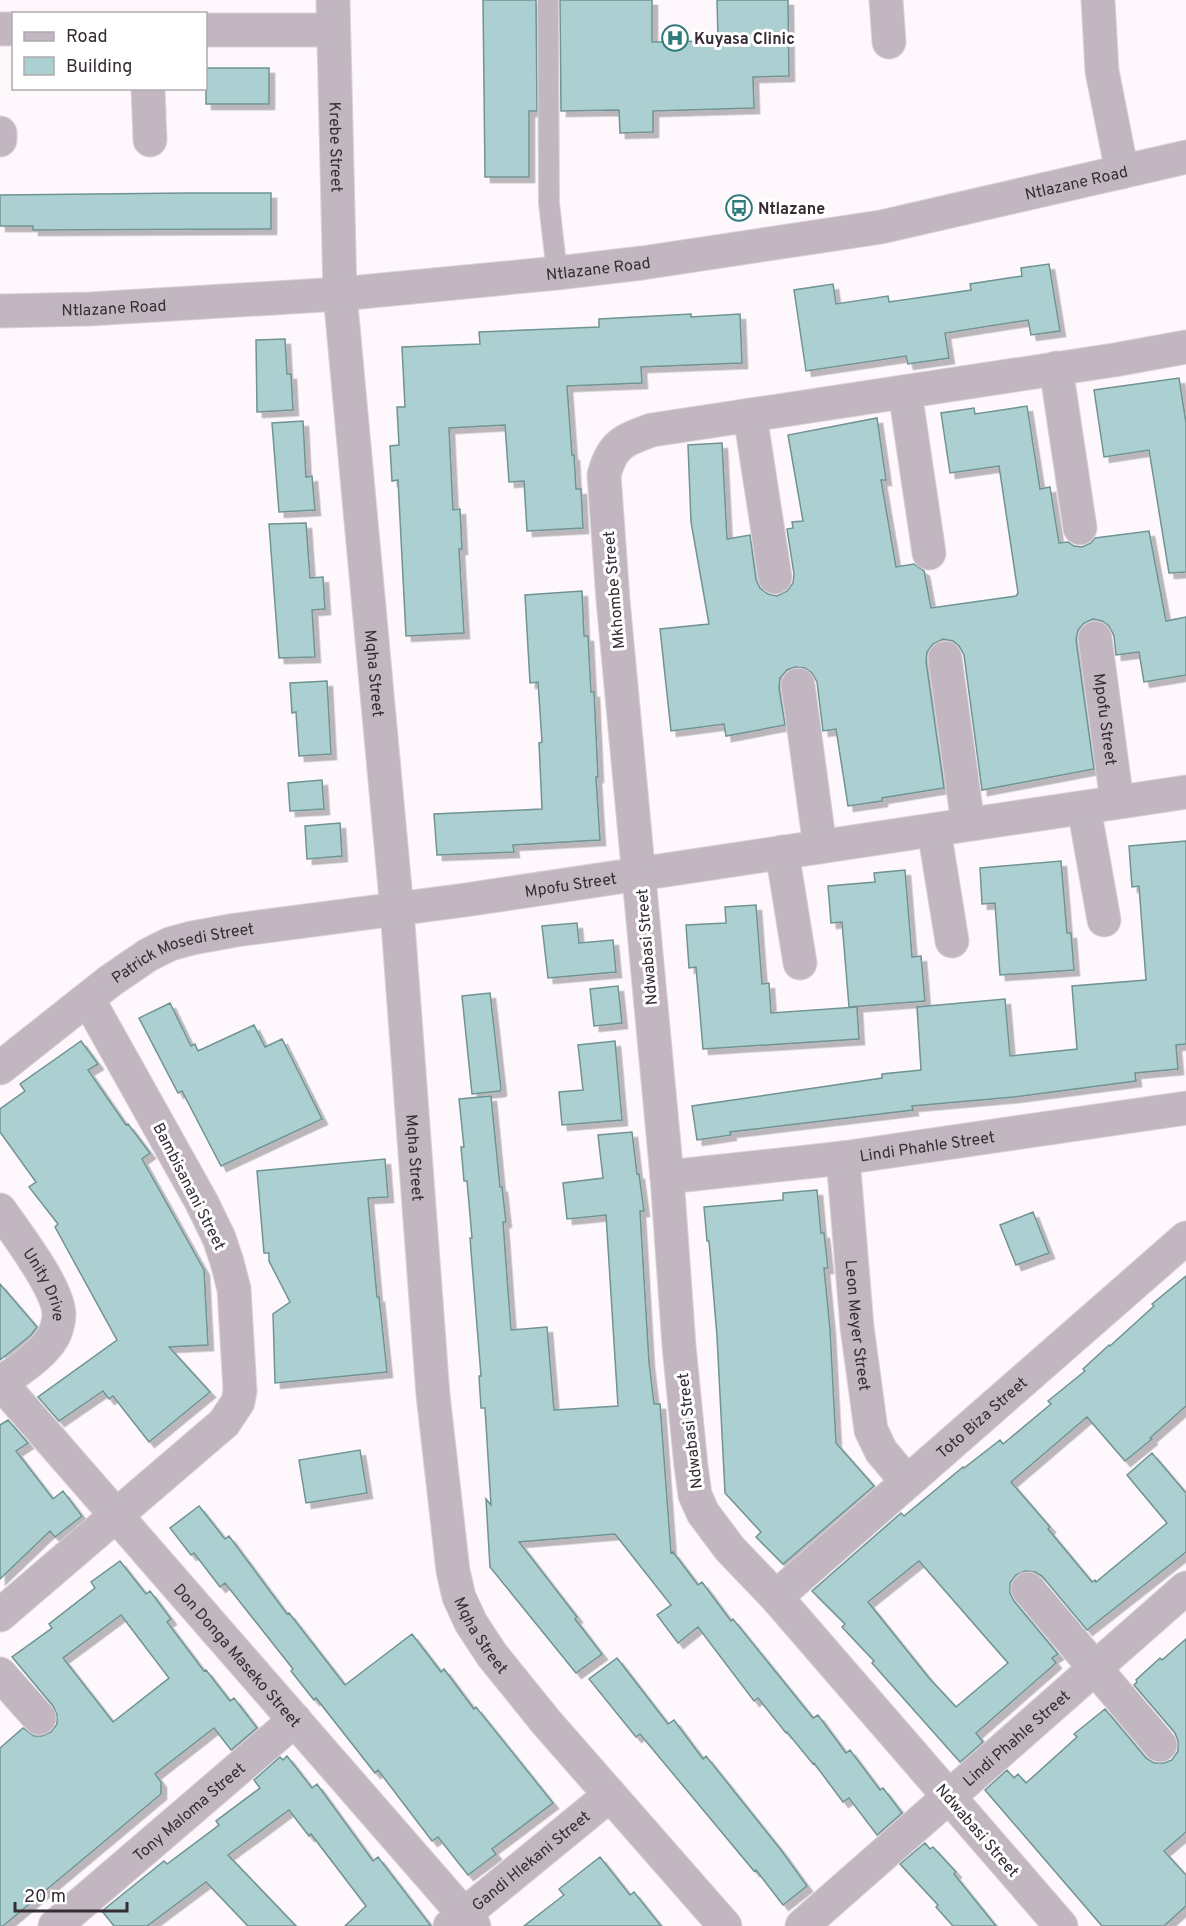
<svg xmlns="http://www.w3.org/2000/svg" width="1186" height="1926" viewBox="0 0 1186 1926" font-family="Overpass,sans-serif">
<style>
.building{fill:#acd0d1;stroke:#709393;stroke-width:1.5;fill-rule:evenodd;filter:url(#shadow)}
.lines{fill:none;stroke-linecap:round;stroke-linejoin:round}
.service-casing{stroke:#dad3d9;stroke-width:22}
.minor-casing{stroke:#dad3d9;stroke-width:35}
.tertiary-casing{stroke:#dad3d9;stroke-width:35}
.service{stroke:#c2b7c0;stroke-width:20}
.minor{stroke:#c2b7c0;stroke-width:33}
.tertiary{stroke:#c2b7c0;stroke-width:33}
.labels{text-anchor:middle;stroke-width:6;stroke-linejoin:round;paint-order:stroke}
.poi-label{font-size:16px;font-weight:bold;fill:#352c34;stroke:#fff;text-anchor:start}
.street-label{font-size:16px;fill:#352c34;stroke:#fff}
</style>
<defs>
<filter id="shadow"><feDropShadow dx="5.5" dy="5.5" stdDeviation="0" flood-color="#0004"/></filter>
</defs>
<rect width="100%" height="100%" fill="#fef8fd"/>
<path class="building" d="M 483,0 L 536,0 L 537,111 L 529,111 L 529,177 L 485,177 Z
M 560,0 L 652,0 L 652,42 L 718,41 L 717,0 L 788,0 L 789,76 L 753,77 L 754,108 L 653,111 L 653,132 L 620,133 L 619,110 L 561,111 Z
M 206,68 L 269,68 L 269,104 L 206,104 Z
M 188,193 L 271,193 L 271,229 L 33,230 L 33,226 L 0,226 L 0,195 Z
M 1049,264 L 1060,331 L 1031,335 L 1028,320 L 945,333 L 949,358 L 908,364 L 906,356 L 806,371 L 794,290 L 833,284 L 836,304 L 888,296 L 889,302 L 971,290 L 970,284 L 1022,276 L 1021,268 Z
M 691,314 L 691,317 L 740,314 L 742,363 L 641,367 L 642,383 L 567,386 L 572,455 L 574,455 L 576,489 L 581,489 L 583,528 L 527,531 L 524,481 L 509,482 L 505,425 L 449,428 L 453,510 L 460,509 L 462,549 L 459,549 L 464,633 L 406,636 L 398,480 L 392,481 L 390,446 L 399,445 L 397,407 L 405,407 L 402,347 L 480,344 L 479,332 L 599,327 L 599,319 Z
M 285,339 L 287,374 L 291,374 L 293,410 L 257,412 L 256,340 Z
M 1179,378 L 1186,423 L 1186,572 L 1169,573 L 1149,450 L 1104,457 L 1094,390 Z
M 1027,406 L 1040,489 L 1050,487 L 1059,543 L 1068,542 L 1074,546 L 1082,547 L 1091,543 L 1095,538 L 1149,531 L 1166,621 L 1186,617 L 1186,675 L 1144,682 L 1139,652 L 1116,655 L 1114,636 L 1109,626 L 1102,621 L 1093,619 L 1084,623 L 1078,630 L 1076,640 L 1094,769 L 982,790 L 964,655 L 959,646 L 953,641 L 943,639 L 933,644 L 927,652 L 926,661 L 944,788 L 882,798 L 882,801 L 848,806 L 836,729 L 823,731 L 817,682 L 812,673 L 805,668 L 795,667 L 787,670 L 780,678 L 779,688 L 785,725 L 726,736 L 724,724 L 671,731 L 660,629 L 709,624 L 691,522 L 688,445 L 722,443 L 727,539 L 750,535 L 756,580 L 760,588 L 768,594 L 777,596 L 787,591 L 793,583 L 794,574 L 787,529 L 793,528 L 792,522 L 803,521 L 788,435 L 877,418 L 886,480 L 881,480 L 896,567 L 914,564 L 924,571 L 931,608 L 1016,596 L 1018,593 L 999,466 L 950,473 L 941,413 L 974,408 L 975,414 Z
M 303,421 L 306,477 L 312,476 L 315,510 L 279,512 L 272,423 Z
M 306,523 L 310,578 L 323,577 L 325,609 L 312,610 L 315,657 L 279,658 L 269,524 Z
M 582,591 L 584,636 L 588,636 L 591,692 L 594,692 L 598,777 L 596,777 L 600,840 L 513,845 L 514,852 L 437,855 L 434,814 L 542,809 L 539,743 L 542,742 L 538,682 L 530,683 L 525,595 Z
M 327,681 L 331,754 L 299,756 L 296,712 L 292,713 L 290,683 Z
M 322,780 L 324,809 L 290,811 L 288,783 Z
M 340,823 L 342,856 L 307,859 L 305,826 Z
M 1186,841 L 1186,1044 L 1176,1045 L 1178,1069 L 1135,1073 L 1136,1081 L 1014,1097 L 912,1106 L 913,1110 L 730,1132 L 731,1135 L 697,1140 L 692,1106 L 882,1078 L 882,1074 L 921,1070 L 917,1007 L 1005,999 L 1010,1056 L 1077,1049 L 1072,986 L 1146,980 L 1139,886 L 1132,887 L 1129,846 Z
M 1061,861 L 1067,933 L 1071,933 L 1074,970 L 1000,975 L 995,903 L 982,904 L 980,868 Z
M 905,870 L 912,957 L 921,956 L 925,1001 L 849,1007 L 842,922 L 831,923 L 828,886 L 875,882 L 874,873 Z
M 756,905 L 762,984 L 769,983 L 771,1013 L 857,1007 L 859,1039 L 703,1049 L 696,967 L 689,968 L 686,925 L 726,923 L 725,907 Z
M 577,923 L 579,943 L 613,940 L 616,972 L 548,978 L 542,926 Z
M 618,986 L 622,1023 L 594,1026 L 590,989 Z
M 490,993 L 501,1089 L 500,1091 L 472,1094 L 462,996 Z
M 170,1003 L 191,1046 L 195,1044 L 198,1051 L 254,1025 L 265,1047 L 282,1039 L 322,1119 L 221,1166 L 182,1091 L 178,1093 L 139,1018 Z
M 81,1041 L 98,1064 L 88,1070 L 126,1125 L 128,1124 L 150,1153 L 142,1159 L 204,1270 L 208,1345 L 169,1347 L 210,1392 L 149,1442 L 113,1396 L 109,1399 L 103,1391 L 59,1421 L 38,1397 L 117,1340 L 55,1227 L 58,1224 L 29,1187 L 36,1182 L 0,1132 L 0,1109 L 25,1091 L 20,1084 Z
M 615,1041 L 622,1120 L 562,1125 L 559,1092 L 583,1090 L 578,1045 Z
M 491,1096 L 500,1187 L 502,1187 L 506,1222 L 503,1222 L 511,1330 L 547,1327 L 554,1410 L 618,1406 L 606,1215 L 567,1219 L 563,1183 L 603,1178 L 598,1135 L 632,1132 L 637,1174 L 639,1174 L 644,1211 L 640,1211 L 649,1362 L 654,1404 L 660,1404 L 671,1553 L 673,1552 L 698,1585 L 702,1582 L 731,1621 L 733,1619 L 813,1718 L 818,1715 L 846,1753 L 850,1750 L 880,1790 L 883,1788 L 902,1813 L 877,1835 L 849,1798 L 843,1802 L 814,1763 L 813,1764 L 787,1732 L 786,1733 L 758,1698 L 754,1701 L 698,1627 L 678,1643 L 657,1615 L 671,1605 L 615,1534 L 519,1542 L 577,1617 L 575,1619 L 602,1654 L 576,1673 L 490,1567 L 486,1499 L 491,1505 L 485,1408 L 481,1408 L 479,1376 L 481,1376 L 470,1238 L 472,1238 L 467,1181 L 464,1181 L 461,1147 L 464,1147 L 459,1099 Z
M 385,1159 L 388,1197 L 368,1198 L 377,1297 L 379,1297 L 387,1372 L 275,1383 L 273,1314 L 290,1302 L 269,1261 L 269,1253 L 264,1253 L 257,1171 Z
M 817,1190 L 821,1233 L 824,1233 L 828,1268 L 824,1268 L 830,1329 L 836,1443 L 874,1486 L 783,1564 L 756,1537 L 761,1532 L 725,1493 L 717,1336 L 709,1241 L 707,1241 L 704,1207 L 783,1200 L 783,1193 Z
M 1033,1212 L 1049,1253 L 1016,1265 L 1000,1225 Z
M 1186,1276 L 1186,1406 L 1150,1438 L 1152,1439 L 1125,1461 L 1087,1417 L 1011,1482 L 1050,1527 L 1048,1529 L 1092,1582 L 1095,1580 L 1096,1582 L 1167,1523 L 1127,1475 L 1152,1453 L 1186,1493 L 1186,1552 L 1087,1630 L 1042,1576 L 1035,1572 L 1025,1571 L 1016,1575 L 1010,1583 L 1010,1593 L 1014,1601 L 1058,1654 L 1052,1658 L 1056,1663 L 976,1733 L 983,1742 L 960,1762 L 872,1663 L 874,1661 L 842,1627 L 845,1624 L 812,1591 L 901,1513 L 904,1516 L 963,1467 L 964,1468 L 1000,1440 L 1003,1444 L 1051,1404 L 1048,1401 L 1085,1371 L 1083,1369 L 1109,1345 L 1110,1346 L 1154,1306 L 1152,1304 ZM 919,1561 L 1008,1663 L 956,1707 L 929,1678 L 868,1602 Z
M 0,1284 L 37,1327 L 31,1335 L 0,1360 Z
M 8,1420 L 28,1443 L 16,1451 L 53,1499 L 63,1491 L 82,1516 L 55,1537 L 50,1531 L 0,1579 L 0,1425 Z
M 360,1450 L 367,1493 L 306,1503 L 299,1460 Z
M 199,1506 L 225,1539 L 229,1536 L 287,1614 L 289,1613 L 345,1685 L 412,1634 L 441,1672 L 444,1669 L 474,1709 L 476,1707 L 553,1803 L 492,1849 L 496,1854 L 468,1875 L 438,1837 L 432,1841 L 378,1770 L 375,1773 L 316,1698 L 314,1700 L 291,1671 L 293,1669 L 225,1583 L 220,1587 L 194,1553 L 191,1555 L 170,1528 Z
M 120,1561 L 146,1594 L 150,1591 L 171,1619 L 167,1622 L 204,1671 L 206,1670 L 230,1701 L 234,1698 L 257,1728 L 231,1750 L 214,1728 L 155,1774 L 161,1782 L 161,1794 L 3,1926 L 0,1926 L 0,1748 L 23,1728 L 34,1736 L 42,1736 L 51,1732 L 57,1724 L 57,1715 L 53,1706 L 12,1657 L 52,1628 L 49,1624 L 95,1588 L 91,1582 ZM 121,1615 L 169,1678 L 113,1722 L 63,1658 Z
M 1186,1639 L 1186,1832 L 1164,1851 L 1186,1875 L 1186,1906 L 1164,1926 L 1102,1926 L 985,1790 L 1007,1770 L 1014,1778 L 1018,1774 L 1026,1783 L 1077,1737 L 1074,1734 L 1105,1709 L 1146,1758 L 1154,1763 L 1164,1763 L 1172,1760 L 1178,1751 L 1178,1741 L 1175,1733 L 1134,1685 L 1137,1682 L 1136,1680 L 1160,1658 L 1162,1660 Z
M 617,1658 L 668,1724 L 674,1720 L 703,1759 L 706,1756 L 781,1850 L 807,1886 L 783,1905 L 756,1870 L 754,1871 L 640,1734 L 636,1737 L 589,1679 Z
M 287,1756 L 312,1788 L 317,1784 L 373,1861 L 378,1857 L 431,1926 L 345,1926 L 366,1906 L 311,1834 L 309,1836 L 289,1810 L 228,1855 L 296,1926 L 248,1926 L 206,1882 L 147,1926 L 114,1926 L 102,1911 L 164,1861 L 167,1864 L 219,1825 L 216,1821 L 260,1788 L 254,1780 L 280,1757 L 283,1760 Z
M 925,1843 L 930,1849 L 933,1847 L 956,1872 L 954,1874 L 996,1926 L 953,1926 L 936,1907 L 938,1905 L 900,1864 Z
M 600,1857 L 630,1895 L 634,1892 L 661,1926 L 524,1926 L 564,1895 L 559,1889 Z"/>
<g class="lines">
<g class="service-casing">
<path id="service" d="M 548,0 L 549,203 L 557,273"/>
</g>
<g class="minor-casing">
<g id="minor">
<path id="s1" d="M 333,0 L 340,294 L 397,910 L 433,1395 L 453,1571 L 459,1597 L 471,1623 L 492,1655 L 547,1723 L 725,1926"/>
<path d="M 886,0 L 889,42"/>
<path d="M 1098,0 L 1102,71 L 1122,172"/>
<path d="M 0,29 L 14,29"/>
<path d="M 206,30 L 333,30"/>
<path d="M 148,88 L 150,140"/>
<path d="M 0,133 L 0,140"/>
<path d="M 1056,368 L 1080,528"/>
<path d="M 905,392 L 929,553"/>
<path d="M 750,415 L 775,577"/>
<path id="s2" d="M 1095,638 L 1117,802"/>
<path d="M 945,658 L 968,824"/>
<path d="M 798,685 L 820,847"/>
<path d="M 1084,808 L 1104,920"/>
<path d="M 934,830 L 952,941"/>
<path d="M 782,852 L 800,963"/>
<path id="s3" d="M 0,1068 L 110,981 L 148,955 L 170,944 L 192,938 L 236,930 L 465,900 L 1186,792"/>
<path id="s4" d="M 843,1158 L 857,1327 L 871,1430 L 881,1451 L 907,1482"/>
<path id="s5" d="M 667,1177 L 843,1158 L 1186,1108"/>
<path id="s6" d="M 0,1210 C 15,1232 59,1288 59,1315 C 59,1321 56,1332 53,1337 C 42,1356 18,1370 1,1383"/>
<path id="s7" d="M 0,1382 L 474,1926"/>
<path d="M 1028,1589 L 1160,1745"/>
<path id="s8" d="M 776,1597 L 1186,1238"/>
<path d="M 0,1615 L 224,1423 L 238,1402 L 240,1391 L 234,1289 L 227,1262 L 219,1238 L 201,1201 L 88,999"/>
<path d="M 0,1674 L 39,1718"/>
<path id="s9" d="M 55,1926 L 295,1720"/>
<path id="s10" d="M 450,1926 L 610,1795"/>
<path id="s11" d="M 802,1926 L 1186,1588"/>
<path d="M 1061,1926 L 776,1597 L 730,1549 L 703,1513 L 695,1495 L 691,1466 L 679,1346 L 667,1177 L 613,600 L 604,475 C 612,444 624,440 652,430 L 1114,360 L 1186,347"/>
</g>
</g>
<g class="tertiary-casing">
<g id="tertiary">
<path id="s12" d="M 0,311 L 90,309 L 340,294 L 557,273 L 642,263 L 881,227 L 1186,157"/>
</g>
</g>
<use href="#service" class="service"/>
<use href="#minor" class="minor"/>
<use href="#tertiary" class="tertiary"/>
</g>
<defs>
<g id="hospital-ring" transform="scale(1.35)"><circle r="9.5" fill="#fff" stroke="#317a7c" stroke-width="1.5"/><path d="M-5-5h3v3.5h4V-5h3V5h-3V1.5h-4V5h-3Z" fill="#317a7c"/></g>
<g id="bus-ring" transform="scale(1.35)"><circle r="9.5" fill="#fff" stroke="#317a7c" stroke-width="1.5"/><path d="M-5-6H5V4H4V6H2V4H-2V6H-4V4H-5ZM-3.5-4V0h7V-4ZM-3.5 1.2v1.5H-2V1.2ZM2 1.2v1.5H3.5V1.2Z" fill="#317a7c"/></g>
</defs>
<g fill-rule="evenodd">
<use href="#hospital-ring" x="675" y="38"/>
<use href="#bus-ring" x="739" y="208"/>
</g>
<g class="labels">
<g class="poi-label">
<text x="694" y="44">Kuyasa Clinic</text>
<text x="758" y="214">Ntlazane</text>
</g>
<g class="street-label">
<text dy="6" stroke="none"><textPath href="#s1" startOffset="147">Krebe Street</textPath></text>
<text dy="6" stroke="none"><textPath href="#s12" startOffset="1086">Ntlazane Road</textPath></text>
<text dy="6" stroke="none"><textPath href="#s12" startOffset="600">Ntlazane Road</textPath></text>
<text dy="6" stroke="none"><textPath href="#s12" startOffset="114">Ntlazane Road</textPath></text>
<text transform="translate(613 590) rotate(-95)" y="6">Mkhombe Street</text>
<text dy="6" stroke="none"><textPath href="#s1" startOffset="675">Mqha Street</textPath></text>
<text dy="6" stroke="none"><textPath href="#s2" startOffset="82">Mpofu Street</textPath></text>
<text dy="6" stroke="none"><textPath href="#s3" startOffset="616">Mpofu Street</textPath></text>
<text transform="translate(646 947) rotate(-95)" y="6">Ndwabasi Street</text>
<text dy="6" stroke="none"><textPath href="#s3" startOffset="220">Patrick Mosedi Street</textPath></text>
<text dy="6" stroke="none"><textPath href="#s5" startOffset="262">Lindi Phahle Street</textPath></text>
<text dy="6" stroke="none"><textPath href="#s1" startOffset="1161">Mqha Street</textPath></text>
<text transform="translate(190 1186) rotate(63)" y="6">Bambisanani Street</text>
<text dy="6" stroke="none"><textPath href="#s6" startOffset="88">Unity Drive</textPath></text>
<text dy="6" stroke="none"><textPath href="#s4" startOffset="168">Leon Meyer Street</textPath></text>
<text dy="6" stroke="none"><textPath href="#s8" startOffset="273">Toto Biza Street</textPath></text>
<text transform="translate(689 1431) rotate(-97)" y="6">Ndwabasi Street</text>
<text dy="6" stroke="none"><textPath href="#s1" startOffset="1647">Mqha Street</textPath></text>
<text dy="6" stroke="none"><textPath href="#s7" startOffset="362">Don Donga Maseko Street</textPath></text>
<text dy="6" stroke="none"><textPath href="#s11" startOffset="285">Lindi Phahle Street</textPath></text>
<text dy="6" stroke="none"><textPath href="#s9" startOffset="176">Tony Maloma Street</textPath></text>
<text transform="translate(978 1830) rotate(49)" y="6">Ndwabasi Street</text>
<text dy="6" stroke="none"><textPath href="#s10" startOffset="104">Gandi Hlekani Street</textPath></text>
</g>
</g>
<rect x="12" y="12" width="195" height="78" fill="#ffffff" stroke="#aeabae" stroke-width="1.5"/>
<rect x="24" y="32" width="30" height="9" fill="#c2b7c0" stroke="#aeabae" stroke-width="1.5"/>
<text x="66" y="42" font-size="18" fill="#352c34">Road</text>
<rect x="24" y="57" width="30" height="18" fill="#acd0d1" stroke="#aeabae" stroke-width="1.5"/>
<text x="66" y="72" font-size="18" fill="#352c34">Building</text>
<path d="M15 1902v9h112v-9" fill="none" stroke="#352c34" stroke-width="3"/>
<text x="24" y="1902" font-size="18" fill="#352c34" stroke="#ffffff" stroke-width="4.5" paint-order="stroke">20 m</text>
</svg>
